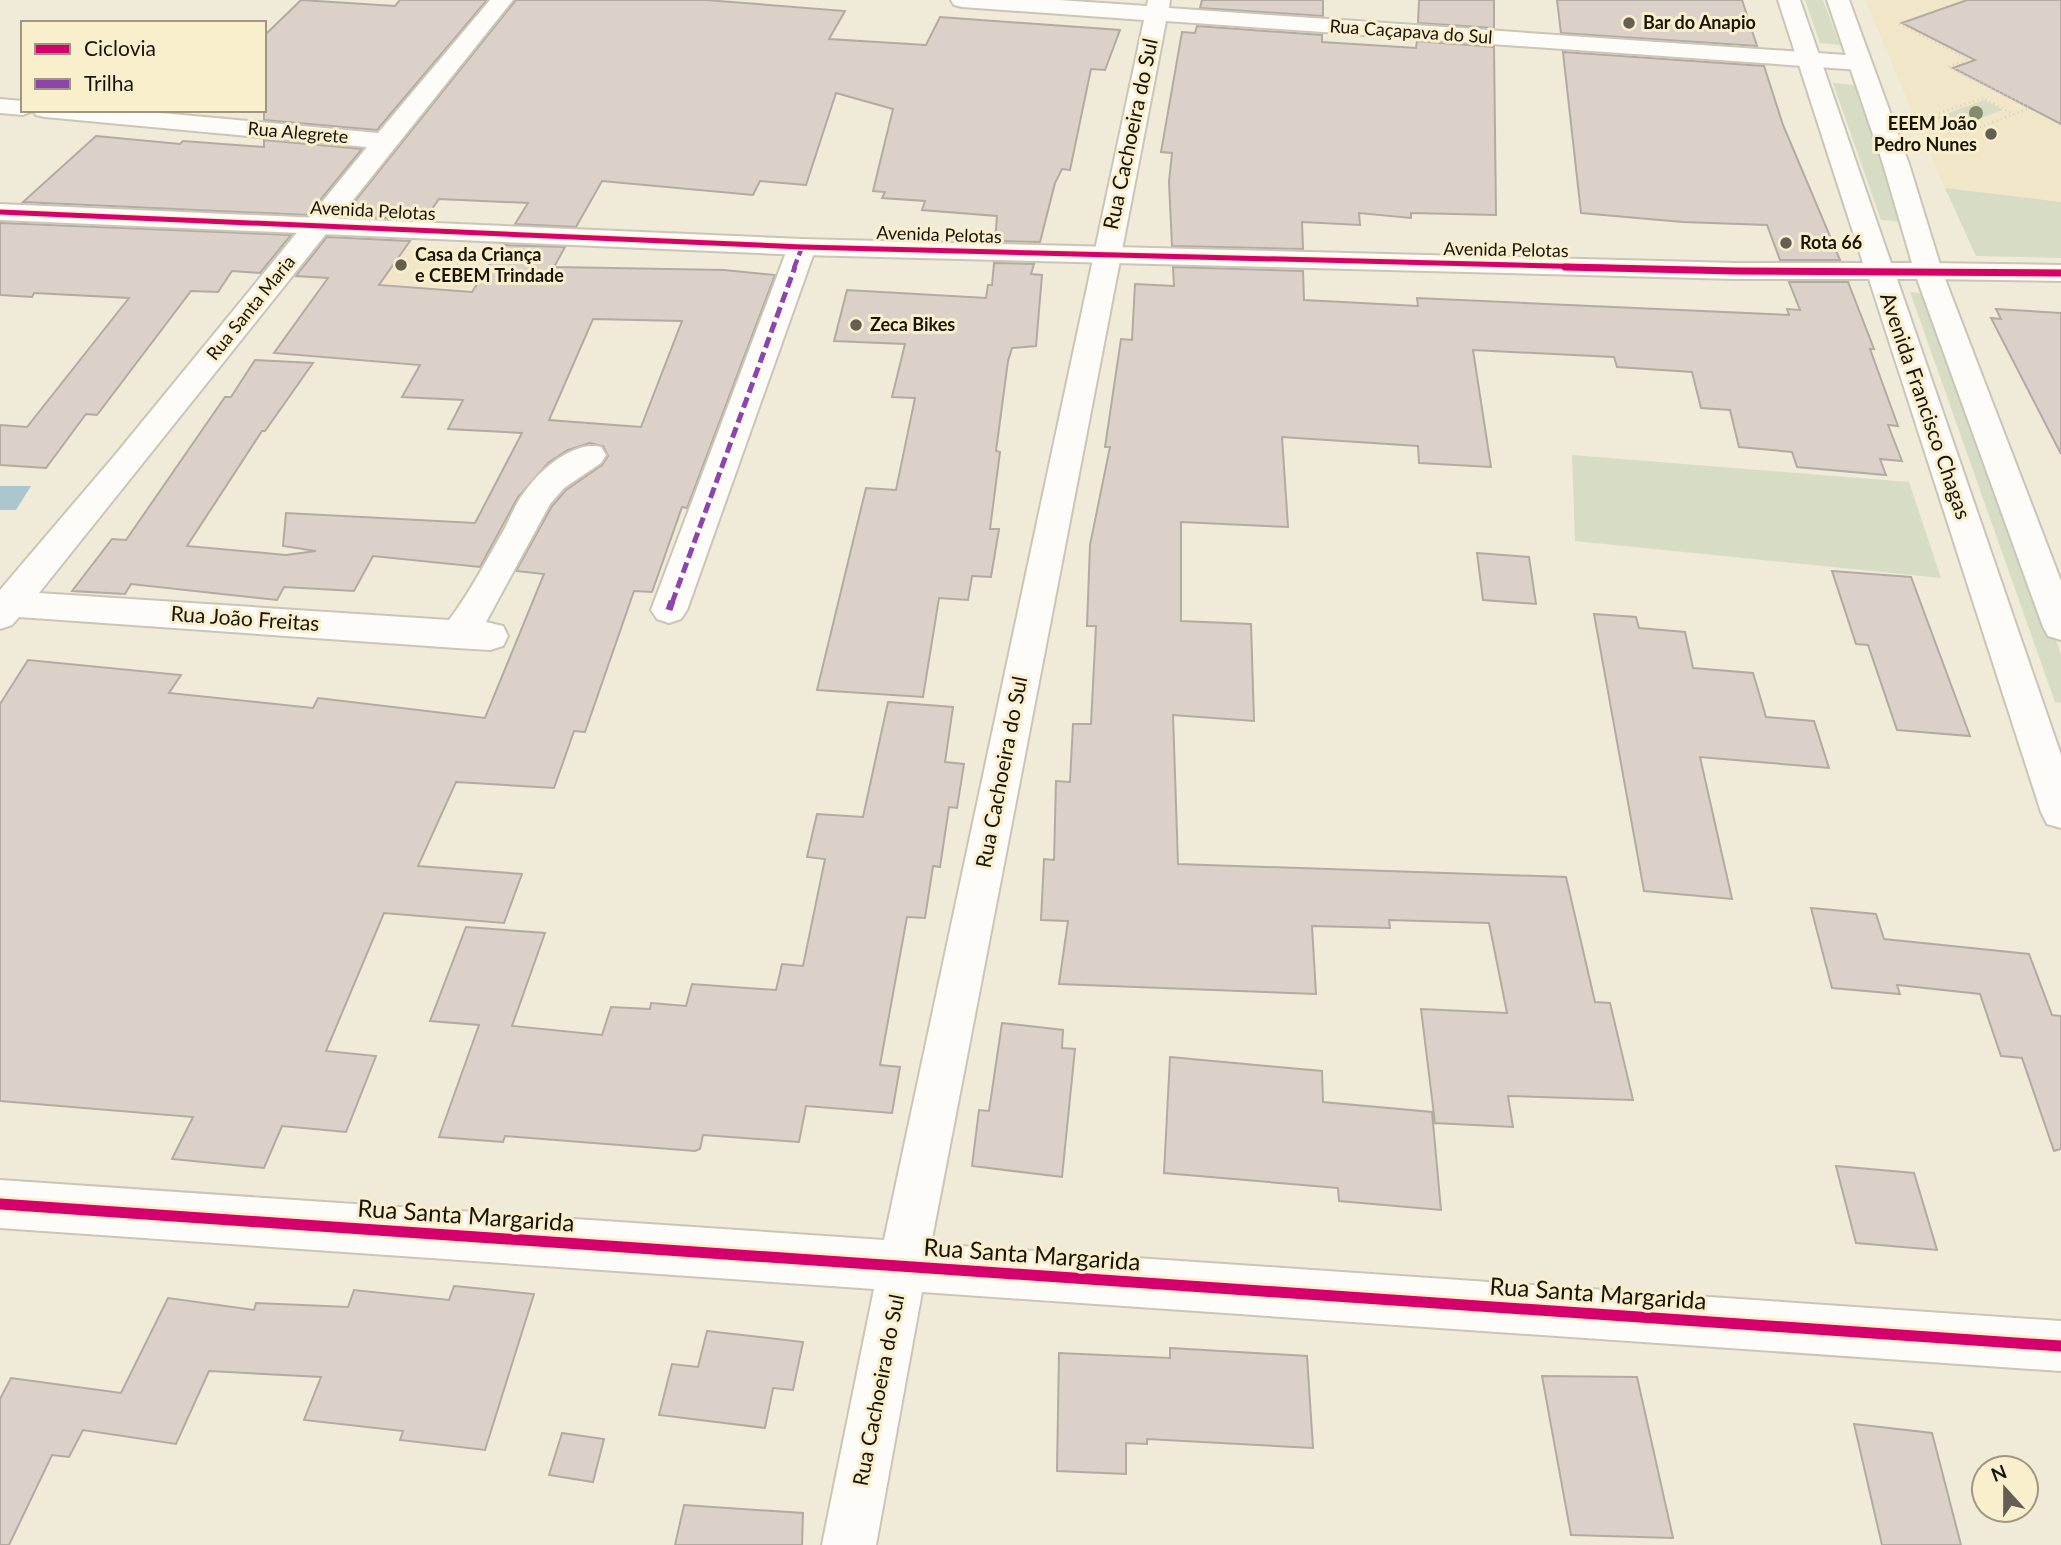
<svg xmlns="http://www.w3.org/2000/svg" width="2061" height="1545" viewBox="0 0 2061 1545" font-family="Lato,sans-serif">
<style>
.built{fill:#f1e7c8}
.green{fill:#d6ddc4}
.water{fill:#acc6ce}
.building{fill:#dcd1c8;stroke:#b3aaa1;stroke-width:2;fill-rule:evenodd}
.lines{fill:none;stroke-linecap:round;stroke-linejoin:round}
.street-casing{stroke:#cac5b6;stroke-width:4}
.secondary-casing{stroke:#cac5b6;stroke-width:4}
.path{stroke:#d1cfca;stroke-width:2.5;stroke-dasharray:1 3.5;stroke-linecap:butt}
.street{fill:#fdfcf9;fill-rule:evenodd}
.secondary{fill:#fdfcf9;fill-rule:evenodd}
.quiet-far2{stroke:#8e44ad;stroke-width:4.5;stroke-dasharray:9 4.5;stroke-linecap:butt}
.quiet-far1{stroke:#8e44ad;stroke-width:5;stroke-dasharray:11 5;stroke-linecap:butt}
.quiet{stroke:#8e44ad;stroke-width:7;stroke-dasharray:14 7;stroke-linecap:butt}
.cycleway-far2-casing{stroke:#faefcd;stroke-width:8}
.cycleway-far1-casing{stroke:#faefcd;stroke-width:10}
.cycleway-casing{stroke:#faefcd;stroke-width:16}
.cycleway-far2{stroke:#d6006c;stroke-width:5}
.cycleway-far1{stroke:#d6006c;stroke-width:7}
.cycleway{stroke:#d6006c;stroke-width:11}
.tree{fill:#828c68}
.poi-dot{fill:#645f51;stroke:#faefcd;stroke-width:2.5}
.labels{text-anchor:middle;stroke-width:6;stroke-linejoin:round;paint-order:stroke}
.far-poi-label{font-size:18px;font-weight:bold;fill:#181408;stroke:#faefcd;text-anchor:start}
.far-street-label{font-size:18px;fill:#181408;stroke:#faefcd}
.street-label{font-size:21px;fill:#181408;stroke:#faefcd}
.near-street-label{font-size:24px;fill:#181408;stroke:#faefcd}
</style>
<rect width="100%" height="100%" fill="#f0ead8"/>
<path class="built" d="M 1865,0 L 2061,0 L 2061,258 L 1976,256 L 1941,180 Z
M 335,241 L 493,250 L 470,289 L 307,280 Z"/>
<path class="green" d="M 1805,0 L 1823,0 L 1840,45 L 1820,43 Z
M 1833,83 L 1854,85 L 1904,222 L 1881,220 Z
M 1984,100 L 2003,110 L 1965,124 L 1935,118 Z
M 1945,188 L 2061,202 L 2061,258 L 1976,256 Z
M 1910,292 L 1929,294 L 2061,654 L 2061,703 L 2055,702 Z
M 1572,455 L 1909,482 L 1941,578 L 1575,541 Z"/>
<path class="water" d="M 0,486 L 31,486 L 16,510 L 0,510 Z"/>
<path class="building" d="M 301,0 L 395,6 L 400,0 L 487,0 L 377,130 L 264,120 L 264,36 Z
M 516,0 L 706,0 L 845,11 L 829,39 L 926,45 L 940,17 L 1120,30 L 1105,70 L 1091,69 L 1070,170 L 1062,169 L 1055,183 L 1040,242 L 995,241 L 997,216 L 922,210 L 925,201 L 882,198 L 885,192 L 873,191 L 893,109 L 836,93 L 806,185 L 760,181 L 753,195 L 602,181 L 576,227 L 515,224 L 528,203 L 439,199 L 424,220 L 343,216 Z
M 1202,0 L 1323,0 L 1323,16 L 1200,8 Z
M 1419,0 L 1494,0 L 1494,28 L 1418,23 Z
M 1557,0 L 1742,0 L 1757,46 L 1561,33 Z
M 1967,0 L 2061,0 L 2061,124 L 1953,68 L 1975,60 L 1902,23 Z
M 1197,26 L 1322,35 L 1322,42 L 1416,48 L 1417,41 L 1494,47 L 1496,215 L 1411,213 L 1411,218 L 1359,213 L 1360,225 L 1302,222 L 1303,249 L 1172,246 L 1169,182 L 1172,153 L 1161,152 L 1182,32 L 1195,33 Z
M 1563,52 L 1764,66 L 1783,125 L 1840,260 L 1780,260 L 1767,225 L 1683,222 L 1581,213 Z
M 96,136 L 180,144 L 183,141 L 264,147 L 264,140 L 362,149 L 308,215 L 23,202 Z
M 0,223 L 1,223 L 291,235 L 260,273 L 232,271 L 218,292 L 191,291 L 97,415 L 86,414 L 46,468 L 0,465 L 0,425 L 27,427 L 129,298 L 34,293 L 32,297 L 0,295 Z
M 327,237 L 410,241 L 379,285 L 472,292 L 502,245 L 565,247 L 554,267 L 724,270 L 775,275 L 687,508 L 682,507 L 652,592 L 634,591 L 585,732 L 574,731 L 554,788 L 456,782 L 418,866 L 522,874 L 504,923 L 384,913 L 326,1051 L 376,1056 L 346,1132 L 282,1126 L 264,1168 L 172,1159 L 193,1117 L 0,1101 L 0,704 L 28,660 L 181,675 L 169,693 L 313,708 L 318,698 L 485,718 L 544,574 L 516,571 L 552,506 L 566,490 L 602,465 L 608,456 L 603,446 L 590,443 L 568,450 L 548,463 L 518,497 L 480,567 L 373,556 L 354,591 L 284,587 L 277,600 L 131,584 L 125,594 L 72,591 L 112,539 L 126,540 L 225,397 L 231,397 L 255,360 L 313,363 L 265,431 L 262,431 L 187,546 L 286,555 L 316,551 L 283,546 L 286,513 L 475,523 L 522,433 L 448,429 L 463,400 L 402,397 L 420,365 L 274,353 L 328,278 L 296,276 ZM 593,319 L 682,321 L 641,427 L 549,420 Z
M 994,263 L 1034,264 L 1031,274 L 1042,275 L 1036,346 L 1012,348 L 1008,361 L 996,451 L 1000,452 L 990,529 L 999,529 L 991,577 L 972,576 L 968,600 L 939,598 L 923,697 L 817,690 L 866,488 L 896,490 L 915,398 L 892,397 L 905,344 L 834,341 L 847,290 L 986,298 L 988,285 L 992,285 Z
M 1173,267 L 1303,271 L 1304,300 L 1418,306 L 1417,298 L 1789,315 L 1787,309 L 1800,310 L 1789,282 L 1848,282 L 1874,349 L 1870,349 L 1898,426 L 1888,425 L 1902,461 L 1880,459 L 1886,475 L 1797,467 L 1792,452 L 1739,447 L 1730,410 L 1701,408 L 1692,372 L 1617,367 L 1614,357 L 1473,350 L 1491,467 L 1419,463 L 1418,446 L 1282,437 L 1288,527 L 1181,522 L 1181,621 L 1251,624 L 1254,721 L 1173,715 L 1178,864 L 1566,877 L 1595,1002 L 1610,1003 L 1633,1100 L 1508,1096 L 1513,1127 L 1435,1123 L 1421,1009 L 1507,1013 L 1489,923 L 1389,920 L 1390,928 L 1312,926 L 1316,994 L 1059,984 L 1068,921 L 1041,920 L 1044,859 L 1054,860 L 1056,781 L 1070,782 L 1073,724 L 1091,724 L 1096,626 L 1087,626 L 1090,545 L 1110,447 L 1105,447 L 1121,339 L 1132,340 L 1135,284 L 1174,286 Z
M 1996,309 L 2061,313 L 2061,454 L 1991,318 L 2001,319 Z
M 1477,553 L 1529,557 L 1536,604 L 1483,600 Z
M 1832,571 L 1911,577 L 1970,736 L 1897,730 L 1868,645 L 1856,644 Z
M 1594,614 L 1636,617 L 1639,628 L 1685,632 L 1693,668 L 1753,673 L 1766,717 L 1814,721 L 1829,768 L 1700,757 L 1732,899 L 1644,891 Z
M 888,702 L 953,707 L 945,762 L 964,764 L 957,808 L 949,807 L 940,867 L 933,866 L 925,918 L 907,917 L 880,1065 L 900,1067 L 892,1113 L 806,1106 L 799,1142 L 703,1135 L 700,1149 L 695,1151 L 505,1136 L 503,1142 L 439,1137 L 479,1025 L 430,1021 L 466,927 L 545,933 L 512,1026 L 602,1035 L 611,1007 L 650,1009 L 651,1003 L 686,1006 L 692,984 L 776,990 L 782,964 L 803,966 L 825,859 L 807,857 L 817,814 L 863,817 Z
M 1811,908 L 1876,914 L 1884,939 L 2029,954 L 2052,1015 L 2061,1016 L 2061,1149 L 2054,1151 L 2022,1058 L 2001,1056 L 1980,994 L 1897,985 L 1900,994 L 1832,988 Z
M 1002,1023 L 1063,1030 L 1062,1048 L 1075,1049 L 1062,1177 L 972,1166 L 979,1110 L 989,1111 Z
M 1170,1057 L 1322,1071 L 1323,1102 L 1432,1112 L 1441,1210 L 1339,1201 L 1338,1188 L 1164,1173 Z
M 1836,1166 L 1914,1173 L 1937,1250 L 1856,1243 Z
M 454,1286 L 534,1294 L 485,1450 L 400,1440 L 403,1431 L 304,1420 L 321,1377 L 209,1371 L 176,1444 L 83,1430 L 69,1457 L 52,1455 L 9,1545 L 0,1545 L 0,1399 L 11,1378 L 121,1393 L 168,1298 L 254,1310 L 256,1303 L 348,1307 L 354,1290 L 449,1300 Z
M 707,1331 L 803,1342 L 793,1390 L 773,1388 L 765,1428 L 659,1415 L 672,1364 L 698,1367 Z
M 1170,1348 L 1307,1356 L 1313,1448 L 1147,1439 L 1147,1444 L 1126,1443 L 1126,1474 L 1057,1471 L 1059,1353 L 1170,1358 Z
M 1542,1376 L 1637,1377 L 1673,1538 L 1571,1535 Z
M 1854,1424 L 1932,1433 L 1961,1545 L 1882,1545 Z
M 562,1433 L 604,1439 L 593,1482 L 549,1475 Z
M 684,1505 L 803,1513 L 802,1545 L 675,1545 Z"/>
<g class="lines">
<g class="street-casing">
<path id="street" d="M 490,0 L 513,0 L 39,593 L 449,620 C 471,591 487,559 505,528 C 511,515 517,501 526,490 C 541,469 575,440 601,447 L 606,455 L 601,463 L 564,488 L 550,504 L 486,622 L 503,626 L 508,636 L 503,646 L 490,650 L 457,648 L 19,617 L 12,625 L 0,629 L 0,590 L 115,455 L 367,147 L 45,117 L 36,115 L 33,111 L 23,115 L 0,113 L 0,99 L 23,101 L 23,110 L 129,110 L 378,133 Z
M 951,0 L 1058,0 L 1147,6 L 1148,0 L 1170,0 L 1169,8 L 1860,56 L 1868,58 L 1872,63 L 1868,68 L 1860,70 L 1166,21 L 931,1244 L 2061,1321 L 2061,1371 L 922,1292 L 876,1545 L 822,1545 L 874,1289 L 0,1228 L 0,1180 L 884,1240 L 1144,20 L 962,7 L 954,5 Z
M 802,239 L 812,241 L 816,247 L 687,610 L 681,619 L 669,623 L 657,619 L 651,610 L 788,247 L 792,241 Z
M 1928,263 L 2061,265 L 2061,281 L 1928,279 L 1918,277 L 1914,271 L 1918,265 Z"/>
</g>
<g class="secondary-casing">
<path id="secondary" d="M 1778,0 L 1800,0 L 1891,263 L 1912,263 L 1883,164 L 1827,0 L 1849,0 L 1909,164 L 1942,271 L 2061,581 L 2061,640 L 2048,636 L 2043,627 L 1917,279 L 1897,279 L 2061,755 L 2061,828 L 2047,824 L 2041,812 L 1869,279 L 1736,279 L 802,255 L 0,220 L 0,204 L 802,239 L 1736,263 L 1863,263 Z"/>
</g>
<path class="path" d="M 1899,24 L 1969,59 L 1948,67 L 2031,108
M 1922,119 L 1983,98 L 2013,114
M 1923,119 L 1972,130 L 2028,109"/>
<use href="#street" class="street"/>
<use href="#secondary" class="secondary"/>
<path class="quiet-far2" d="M 794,268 L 802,247"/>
<path class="quiet-far1" d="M 672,603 L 795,267"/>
<path class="quiet" d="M 669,610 L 672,601"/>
<g class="cycleway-far2-casing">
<path id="cycleway-far2" d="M 0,212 L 802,247 L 1633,268"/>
</g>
<g class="cycleway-far1-casing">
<path id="cycleway-far1" d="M 1565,267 L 1736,271 L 2061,273"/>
</g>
<g class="cycleway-casing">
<path id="cycleway" d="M 0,1204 L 2061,1346"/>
</g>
<use href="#cycleway-far2" class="cycleway-far2"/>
<use href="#cycleway-far1" class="cycleway-far1"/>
<use href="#cycleway" class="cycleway"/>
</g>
<circle class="tree" cx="1976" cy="113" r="7"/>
<g class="poi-dot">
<circle cx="1629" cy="23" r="7"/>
<circle cx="1991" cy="134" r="7"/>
<circle cx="1786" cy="243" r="7"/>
<circle cx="401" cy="265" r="7"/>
<circle cx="856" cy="325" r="7"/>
</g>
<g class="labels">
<g class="far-poi-label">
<text x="1643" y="29">Bar do Anapio</text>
<text x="1977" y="130" text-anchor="end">EEEM João<tspan x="1977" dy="21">Pedro Nunes</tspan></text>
<text x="1800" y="249">Rota 66</text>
<text x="415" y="261">Casa da Criança<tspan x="415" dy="21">e CEBEM Trindade</tspan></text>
<text x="870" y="331">Zeca Bikes</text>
</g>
<g class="far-street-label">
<text transform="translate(1411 32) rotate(4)" y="6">Rua Caçapava do Sul</text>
<text transform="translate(298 133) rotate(5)" y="6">Rua Alegrete</text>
<text transform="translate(373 211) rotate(3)" y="6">Avenida Pelotas</text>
<text transform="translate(939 235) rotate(2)" y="6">Avenida Pelotas</text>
<text transform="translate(1506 250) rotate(1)" y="6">Avenida Pelotas</text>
<text transform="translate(251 308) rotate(-51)" y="6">Rua Santa Maria</text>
</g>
<g class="street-label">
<text transform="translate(1131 134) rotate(-78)" y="7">Rua Cachoeira do Sul</text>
<text transform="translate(1925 406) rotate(71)" y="7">Avenida Francisco Chagas</text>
<text transform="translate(245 619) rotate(4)" y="7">Rua João Freitas</text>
<text transform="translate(1002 772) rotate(-79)" y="7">Rua Cachoeira do Sul</text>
<text transform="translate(879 1390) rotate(-79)" y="7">Rua Cachoeira do Sul</text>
</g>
<g class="near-street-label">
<text transform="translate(466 1216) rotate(4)" y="8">Rua Santa Margarida</text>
<text transform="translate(1032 1255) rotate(4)" y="8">Rua Santa Margarida</text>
<text transform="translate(1598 1294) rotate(4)" y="8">Rua Santa Margarida</text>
</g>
</g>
<rect x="21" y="21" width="245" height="91" fill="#faefcd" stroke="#a0977e" stroke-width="2"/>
<rect x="35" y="44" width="35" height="10" fill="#d6006c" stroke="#a0977e" stroke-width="2"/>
<text x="84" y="56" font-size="21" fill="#181408">Ciclovia</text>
<rect x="35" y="79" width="35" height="10" fill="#8e44ad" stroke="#a0977e" stroke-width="2"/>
<text x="84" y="91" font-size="21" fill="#181408">Trilha</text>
<g transform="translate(2005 1489) rotate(339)"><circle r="33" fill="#faefcd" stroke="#a0977e" stroke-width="2"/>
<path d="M0-5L12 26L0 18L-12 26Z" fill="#645f51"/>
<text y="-10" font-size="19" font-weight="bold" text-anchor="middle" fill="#181408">N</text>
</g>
</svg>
